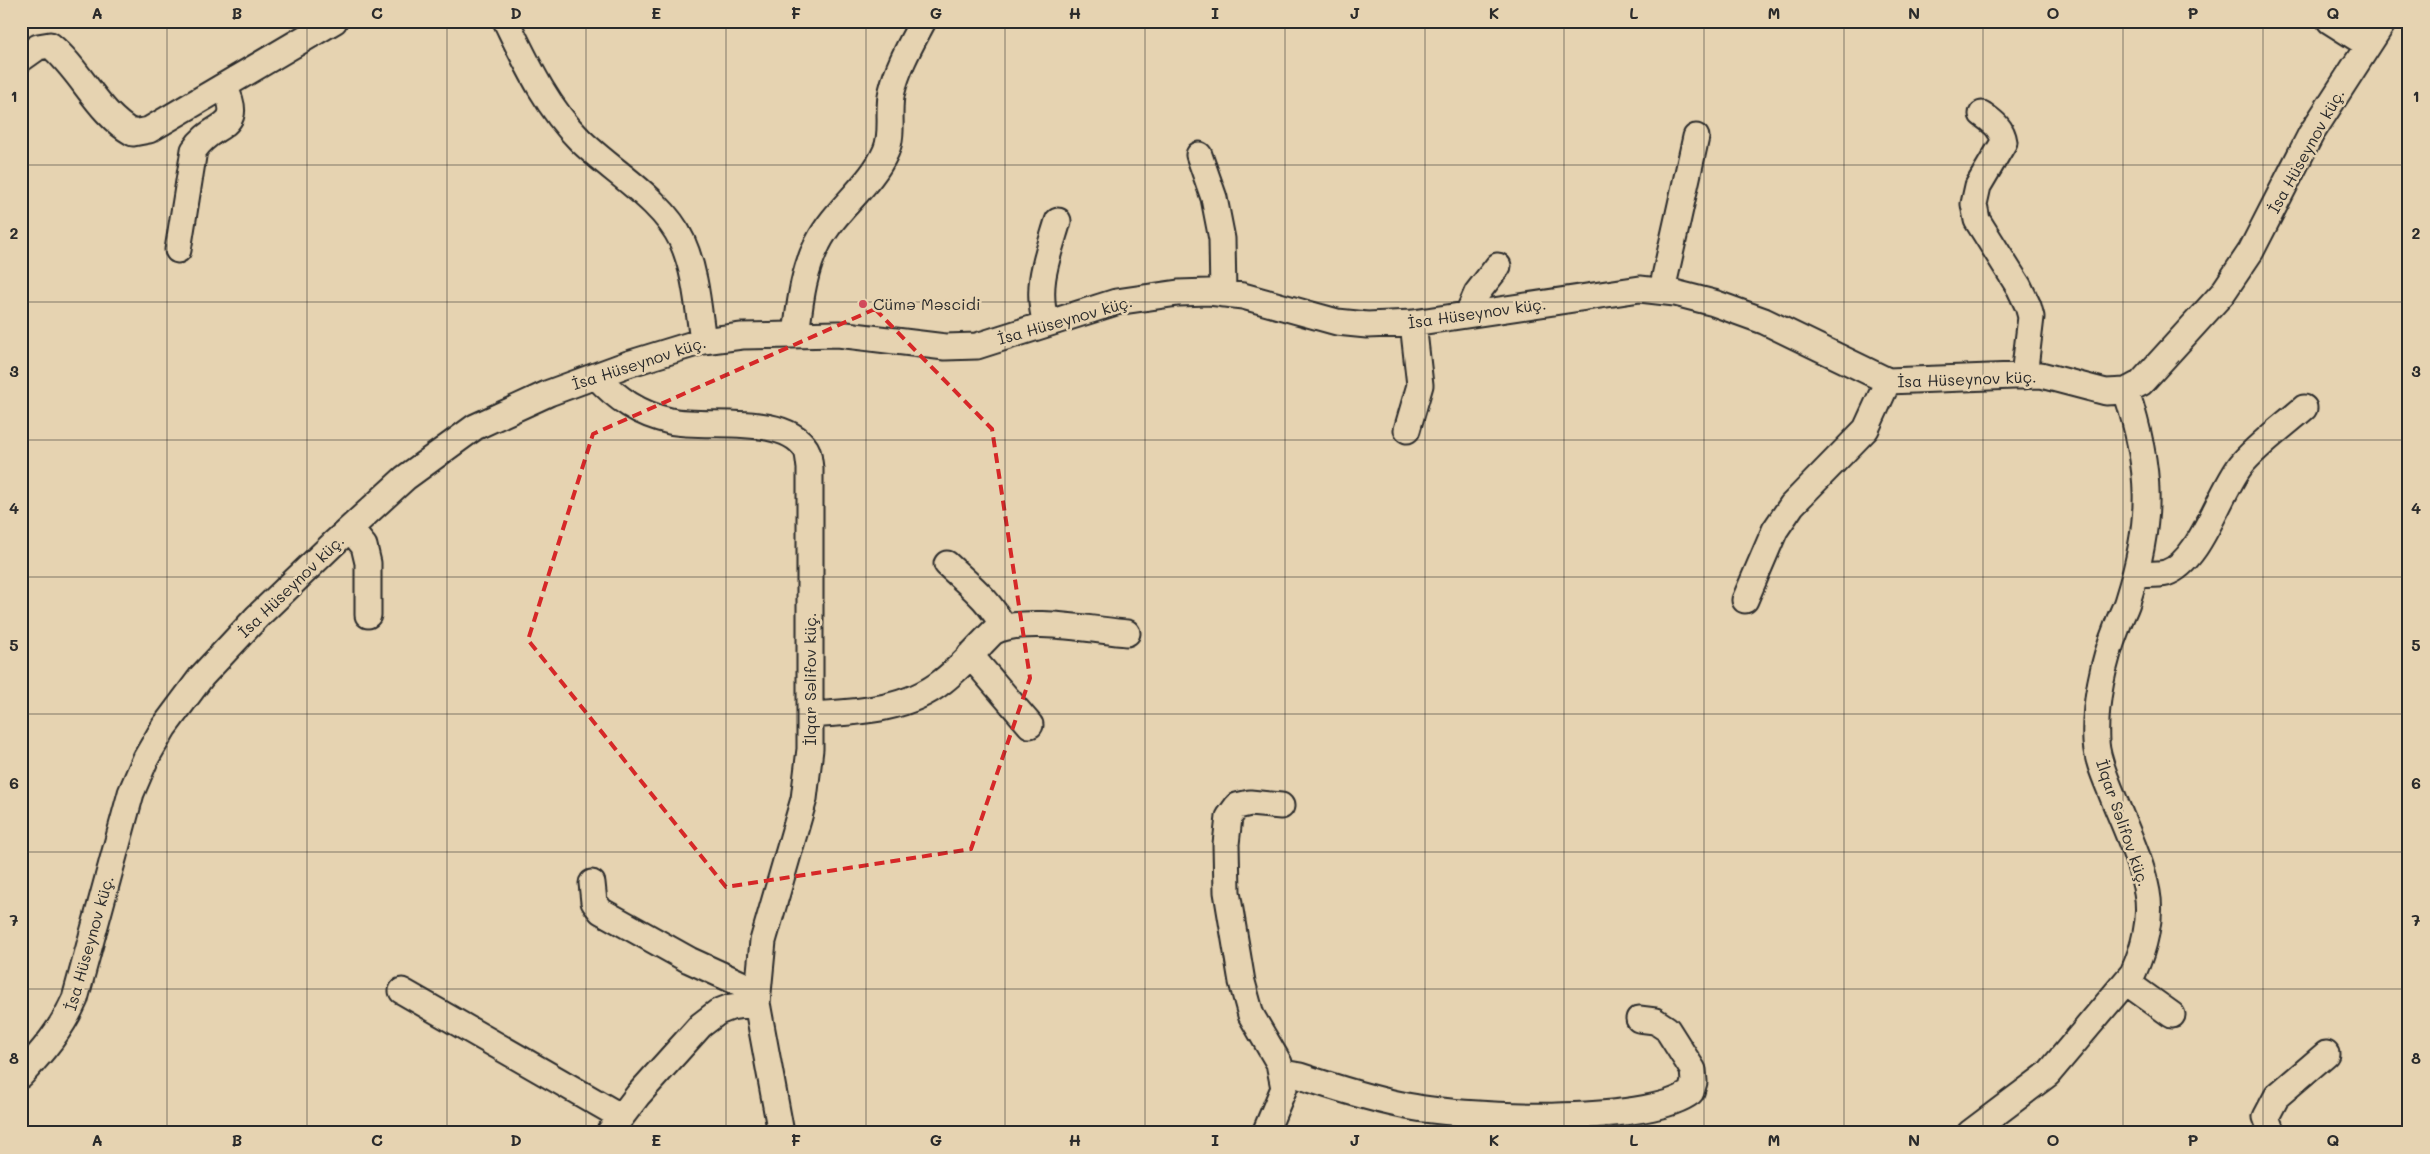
<svg xmlns="http://www.w3.org/2000/svg" width="2430" height="1154" viewBox="0 0 2430 1154" font-family="Mali,sans-serif">
<style>
.lines{fill:none;stroke-linecap:round;stroke-linejoin:round}
.minor-casing{stroke:#2b2b2b;stroke-width:29}
.minor{stroke:#e6d3b1;stroke-width:25}
.marked{fill:none;stroke:#d62828;stroke-width:4;stroke-dasharray:10 6;stroke-linejoin:round}
.grid{fill:none;stroke:#2b2b2b;stroke-width:1;stroke-opacity:0.55}
.poi-dot{fill:#d1495b;stroke:#e6d3b1;stroke-width:2}
.labels{text-anchor:middle;stroke-width:5;stroke-linejoin:round;paint-order:stroke}
.street-label{font-size:16px;fill:#2b2b2b;stroke:#e6d3b1}
.poi-label{font-size:16px;fill:#2b2b2b;stroke:#e6d3b1;text-anchor:start}
.neatline{fill:none;stroke:#2b2b2b;stroke-width:2}
.grid-label{font-size:16px;text-anchor:middle;font-weight:bold;fill:#2b2b2b}
</style>
<rect width="100%" height="100%" fill="#e6d3b1"/>
<filter id="ink" filterUnits="userSpaceOnUse"><feTurbulence type="fractalNoise" baseFrequency=".02" numOctaves="2"/><feDisplacementMap in="SourceGraphic" scale="10" xChannelSelector="R" yChannelSelector="G"/><feConvolveMatrix kernelMatrix="1 2 1 2 8 2 1 2 1" color-interpolation-filters="sRGB"/></filter>
<g filter="url(#ink)">
<g class="lines">
<g class="minor-casing">
<path id="minor" d="M 506,21 C 527,64 546,106 580,140 C 611,171 663,200 682,241 C 696,272 698,307 703,341
M 2330,21 L 2368,45
M 21,59 L 38,47 L 50,45 C 81,70 98,114 133,133 L 149,130 L 334,21
M 1982,114 C 1993,122 2002,128 2004,142 L 1978,186 L 1974,204 L 1977,220 L 2019,287 L 2028,306 L 2031,317 L 2024,376
M 1199,155 L 1214,198 L 1222,239 L 1223,294
M 178,250 L 194,150 C 213,120 247,131 224,86
M 1662,290 L 1696,137
M 1468,314 L 1477,293 L 1498,266
M 1046,324 C 1035,286 1047,258 1058,221
M 796,335 C 800,304 803,271 818,243 C 835,209 871,186 886,151 C 894,133 887,110 892,91 C 898,66 911,44 923,21
M 596,376 C 617,399 639,414 670,421 C 706,429 784,413 806,449 C 809,454 809,463 810,468 L 810,749 L 804,799 L 763,941 L 757,1003 L 781,1133
M 1407,430 L 1420,385 L 1413,323
M 350,529 L 364,546 L 368,563 L 368,615
M 947,564 C 967,583 991,601 1003,627
M 2135,575 C 2144,574 2157,575 2166,573 C 2200,562 2219,493 2241,465 C 2256,446 2285,425 2304,408
M 1745,600 L 1775,530 L 1792,505 L 1866,429 L 1888,381
M 970,655 L 1030,725
M 810,715 C 855,712 906,711 943,681 C 961,667 977,648 993,632 C 1023,616 1092,630 1127,633
M 592,883 L 594,902 L 601,911 L 689,960 L 757,991
M 2126,982 L 2172,1015
M 402,991 L 620,1116
M 1283,1073 L 1300,1076 C 1333,1087 1368,1098 1402,1105 C 1459,1118 1647,1126 1691,1092 L 1694,1082 L 1693,1070 L 1667,1029 L 1655,1021 L 1639,1019
M 21,1075 C 43,1051 62,1029 75,999 L 131,793 L 146,758 L 164,727 L 202,676 L 257,617 L 333,544 L 405,478 L 475,427 L 549,393 L 628,364 L 703,341 L 742,336 L 838,334 L 945,347 L 977,346 L 1116,302 L 1178,293 L 1209,292 L 1243,296 L 1337,322 L 1367,325 L 1413,323 L 1640,289 L 1675,293 L 1714,303 L 1764,321 L 1888,381 L 2041,375 L 2106,392 L 2126,391 L 2141,383 L 2222,294 L 2251,251 L 2311,134 L 2384,21
M 609,1133 L 638,1095 L 701,1025 L 718,1012 L 731,1007 L 757,1003
M 1265,1133 L 1284,1088 L 1279,1063 L 1251,1015 L 1242,982 L 1227,892 L 1226,844 L 1229,817 L 1237,806 L 1250,803 L 1281,806
M 1970,1133 L 2048,1074 L 2133,973 C 2144,949 2152,918 2147,892 C 2141,860 2123,823 2111,792 C 2105,777 2097,759 2096,742 C 2094,704 2103,662 2117,627 C 2120,617 2126,608 2128,599 C 2153,520 2152,470 2126,391
M 2272,1133 L 2266,1117 L 2277,1096 L 2326,1054"/>
</g>
<use href="#minor" class="minor"/>
</g>
</g>
<path class="marked" d="M 875,309 L 992,429 L 1030,678 L 971,849 L 726,887 L 528,640 L 593,434 Z"/>
<path class="grid" d="M 167,21 L 167,1133M 307,21 L 307,1133M 447,21 L 447,1133M 586,21 L 586,1133M 726,21 L 726,1133M 866,21 L 866,1133M 1005,21 L 1005,1133M 1145,21 L 1145,1133M 1285,21 L 1285,1133M 1425,21 L 1425,1133M 1564,21 L 1564,1133M 1704,21 L 1704,1133M 1844,21 L 1844,1133M 1983,21 L 1983,1133M 2123,21 L 2123,1133M 2263,21 L 2263,1133M 21,165 L 2409,165M 21,302 L 2409,302M 21,440 L 2409,440M 21,577 L 2409,577M 21,714 L 2409,714M 21,852 L 2409,852M 21,989 L 2409,989"/>
<circle class="poi-dot" cx="863" cy="304" r="5"/>
<g class="labels">
<g class="street-label">
<text transform="translate(2306 151) rotate(-61)" y="6">İsa Hüseynov küç.</text>
<text transform="translate(1477 313) rotate(-8)" y="6">İsa Hüseynov küç.</text>
<text transform="translate(1065 320) rotate(-16)" y="6">İsa Hüseynov küç.</text>
<text transform="translate(639 363) rotate(-18)" y="6">İsa Hüseynov küç.</text>
<text transform="translate(1967 379) rotate(-2)" y="6">İsa Hüseynov küç.</text>
<text transform="translate(291 586) rotate(-44)" y="6">İsa Hüseynov küç.</text>
<text transform="translate(810 679) rotate(-90)" y="6">İlqar Səlifov küç.</text>
<text transform="translate(2123 823) rotate(71)" y="6">İlqar Səlifov küç.</text>
<text transform="translate(89 943) rotate(-74)" y="6">İsa Hüseynov küç.</text>
</g>
<g class="poi-label">
<text x="873" y="310">Cümə Məscidi</text>
</g>
</g>
<rect width="2430" height="1154" fill="none" stroke="#e6d3b1" stroke-width="55"/>
<rect x="28" y="28" width="2374" height="1098" class="neatline"/>
<g class="grid-label">
<text x="97" y="19">A</text>
<text x="237" y="19">B</text>
<text x="377" y="19">C</text>
<text x="516" y="19">D</text>
<text x="656" y="19">E</text>
<text x="796" y="19">F</text>
<text x="936" y="19">G</text>
<text x="1075" y="19">H</text>
<text x="1215" y="19">I</text>
<text x="1355" y="19">J</text>
<text x="1494" y="19">K</text>
<text x="1634" y="19">L</text>
<text x="1774" y="19">M</text>
<text x="1914" y="19">N</text>
<text x="2053" y="19">O</text>
<text x="2193" y="19">P</text>
<text x="2333" y="19">Q</text>
<text x="14" y="102">1</text>
<text x="2416" y="102">1</text>
<text x="14" y="239">2</text>
<text x="2416" y="239">2</text>
<text x="14" y="377">3</text>
<text x="2416" y="377">3</text>
<text x="14" y="514">4</text>
<text x="2416" y="514">4</text>
<text x="14" y="651">5</text>
<text x="2416" y="651">5</text>
<text x="14" y="789">6</text>
<text x="2416" y="789">6</text>
<text x="14" y="926">7</text>
<text x="2416" y="926">7</text>
<text x="14" y="1064">8</text>
<text x="2416" y="1064">8</text>
<text x="97" y="1146">A</text>
<text x="237" y="1146">B</text>
<text x="377" y="1146">C</text>
<text x="516" y="1146">D</text>
<text x="656" y="1146">E</text>
<text x="796" y="1146">F</text>
<text x="936" y="1146">G</text>
<text x="1075" y="1146">H</text>
<text x="1215" y="1146">I</text>
<text x="1355" y="1146">J</text>
<text x="1494" y="1146">K</text>
<text x="1634" y="1146">L</text>
<text x="1774" y="1146">M</text>
<text x="1914" y="1146">N</text>
<text x="2053" y="1146">O</text>
<text x="2193" y="1146">P</text>
<text x="2333" y="1146">Q</text>
</g>
</svg>
